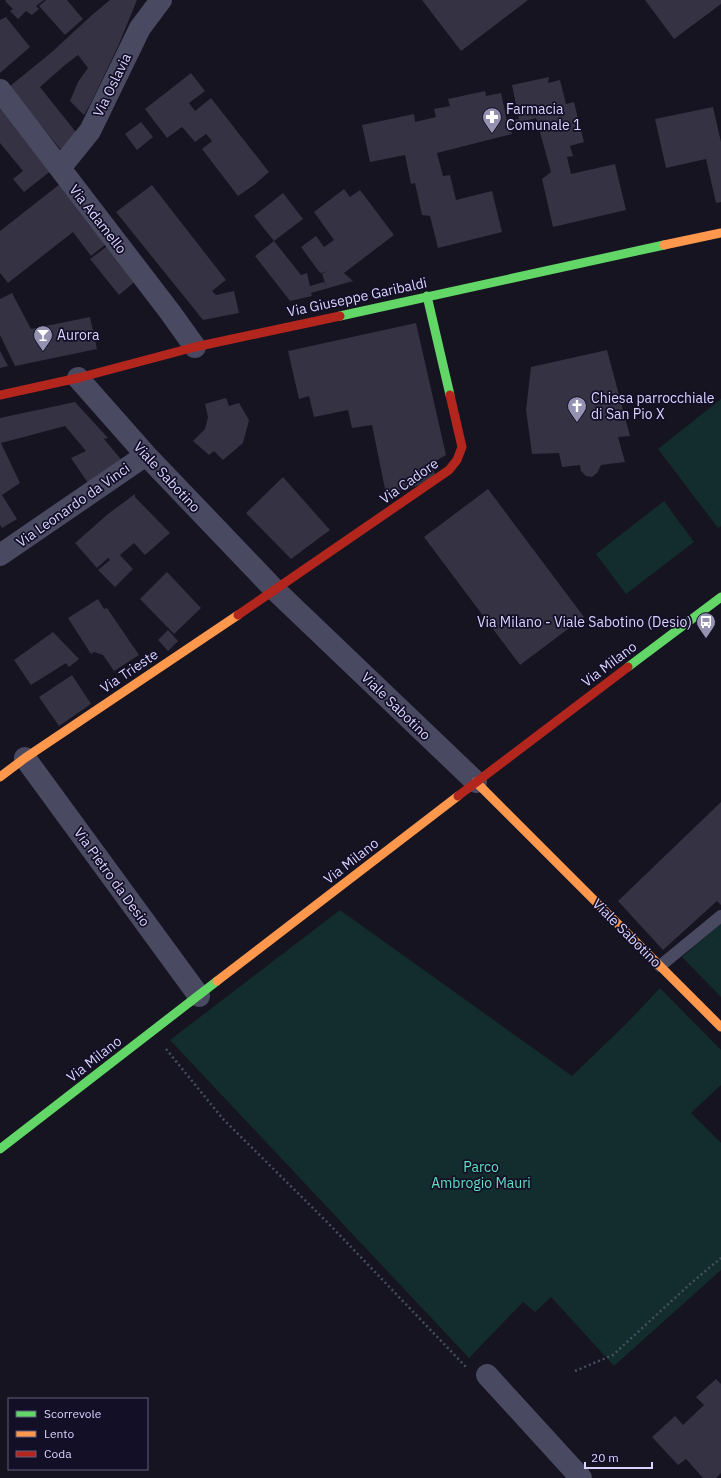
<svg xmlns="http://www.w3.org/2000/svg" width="721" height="1478" viewBox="0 0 721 1478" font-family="'IBM Plex Sans',sans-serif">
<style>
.green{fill:#132c2d}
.building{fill:#343243}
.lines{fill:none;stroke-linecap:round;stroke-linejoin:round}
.path{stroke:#44505f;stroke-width:2.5;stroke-dasharray:2 3;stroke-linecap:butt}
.lane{stroke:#4a4962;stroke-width:12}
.street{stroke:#4a4962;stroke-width:22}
.fast{stroke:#63d668;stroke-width:9}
.slow{stroke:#ff974d;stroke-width:9}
.jam{stroke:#b3261e;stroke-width:9}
.labels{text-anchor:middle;stroke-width:3.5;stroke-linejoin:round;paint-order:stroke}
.street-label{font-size:14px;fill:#d9d4ff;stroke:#130f26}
.poi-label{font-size:14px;fill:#d9d4ff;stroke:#130f26;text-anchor:start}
.park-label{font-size:14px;fill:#5fe0c0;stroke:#130f26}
</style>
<rect width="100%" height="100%" fill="#161421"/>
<path class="green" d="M 721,399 L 721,526 L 718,528 L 658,449 Z
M 664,501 L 694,542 L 626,594 L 596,554 Z
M 340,910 L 572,1076 L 627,1023 L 660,988 L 721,1050 L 721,1085 L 691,1113 L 721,1143 L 721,1270 L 614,1366 L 551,1297 L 535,1312 L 523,1302 L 469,1358 L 170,1040 Z
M 721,923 L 721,997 L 682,957 Z"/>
<path class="building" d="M 6,0 L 44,0 L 36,6 L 39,9 L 32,15 L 26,11 L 18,19 L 10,11 L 13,9 L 5,1 Z
M 46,0 L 67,0 L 83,19 L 65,35 L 39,6 Z
M 110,0 L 137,0 L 119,44 L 92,101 L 84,115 L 70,101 L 78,82 L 88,68 L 78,55 L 65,65 L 40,87 L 79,136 L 61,150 L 9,87 L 53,51 L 92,15 Z
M 422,0 L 528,0 L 461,51 Z
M 645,0 L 721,0 L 721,4 L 674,39 Z
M 6,17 L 30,47 L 0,73 L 0,20 Z
M 191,73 L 205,91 L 189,103 L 195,111 L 211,98 L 269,172 L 254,185 L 238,196 L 202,149 L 212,141 L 206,134 L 195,142 L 182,127 L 167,138 L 145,109 Z
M 549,77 L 548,83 L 560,80 L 566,104 L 574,102 L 584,142 L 570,146 L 573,156 L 567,157 L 571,174 L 615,164 L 626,210 L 553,227 L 542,179 L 551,172 L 536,118 L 510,125 L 512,134 L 437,153 L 443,176 L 450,175 L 456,200 L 492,191 L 502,232 L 438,248 L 430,216 L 422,215 L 415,183 L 411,184 L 405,155 L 370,162 L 362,125 L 414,114 L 415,122 L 436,117 L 434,109 L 450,106 L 448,99 L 485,91 L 486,96 L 501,93 L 507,121 L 519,119 L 512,85 Z
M 0,107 L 52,170 L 24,192 L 13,179 L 23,171 L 0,143 Z
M 713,107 L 721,142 L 721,202 L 716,203 L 706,159 L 666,168 L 655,119 Z
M 141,122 L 153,137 L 137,150 L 125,134 Z
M 60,184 L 106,244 L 91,256 L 73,232 L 8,283 L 0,273 L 0,231 Z
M 152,185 L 226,280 L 212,291 L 216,295 L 234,291 L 239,313 L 203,320 L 116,212 Z
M 344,189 L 350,197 L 360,190 L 394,235 L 344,273 L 353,281 L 311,293 L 312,296 L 290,301 L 255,256 L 274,241 L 301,275 L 307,273 L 310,286 L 324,282 L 326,287 L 322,273 L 330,271 L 320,273 L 301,247 L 316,236 L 324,247 L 334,240 L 314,212 Z
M 283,193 L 303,219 L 274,241 L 254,216 Z
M 110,244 L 138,279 L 119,295 L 90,259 Z
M 12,293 L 31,329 L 90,317 L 97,349 L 15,366 L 0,335 L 0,299 Z
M 416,323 L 446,455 L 432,463 L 435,475 L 420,485 L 386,494 L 372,425 L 352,428 L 348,410 L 314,417 L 309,396 L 299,399 L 288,351 Z
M 607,350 L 630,436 L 618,437 L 625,462 L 601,465 L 597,473 L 592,477 L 586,476 L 581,471 L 580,465 L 562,467 L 559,453 L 532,454 L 526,410 L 531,367 Z
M 0,351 L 8,366 L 0,368 Z
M 226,398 L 229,406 L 239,403 L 249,420 L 243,443 L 223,460 L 214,451 L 209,455 L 193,441 L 205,429 L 208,417 L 205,404 Z
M 75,402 L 108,438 L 104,439 L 124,463 L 90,486 L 71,458 L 86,451 L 65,426 L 1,443 L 20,483 L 2,495 L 17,519 L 2,528 L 0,525 L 0,418 Z
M 283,477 L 330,530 L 291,559 L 246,513 Z
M 488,489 L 584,617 L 520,665 L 424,537 Z
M 135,494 L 135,497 L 170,533 L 145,555 L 134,543 L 120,555 L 133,569 L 115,587 L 98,570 L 110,560 L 108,558 L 97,568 L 75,543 L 108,514 Z
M 167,572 L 201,608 L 174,634 L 140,599 Z
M 98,599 L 104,609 L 107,608 L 139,655 L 114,671 L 103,655 L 94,652 L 91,654 L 68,618 Z
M 168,630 L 178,641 L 168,651 L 158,640 Z
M 53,632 L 79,659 L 69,667 L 66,663 L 31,685 L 14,660 Z
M 72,675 L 91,704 L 59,726 L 39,697 Z
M 721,802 L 721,905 L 717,901 L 663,950 L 618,901 Z
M 716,1379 L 721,1384 L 721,1473 L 716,1478 L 703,1478 L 686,1459 L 678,1465 L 652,1437 L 675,1416 L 683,1425 L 704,1405 L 696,1397 Z"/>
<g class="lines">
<path class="path" d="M 166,1049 L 223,1119 L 329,1224 L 467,1368
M 575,1371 L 613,1355 L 690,1284 L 721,1258"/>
<path class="lane" d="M 660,966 L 721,916"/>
<path class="street" d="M 0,90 L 170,312 L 195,347
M 60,168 L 90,131 L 140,28 L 161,0
M 78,378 L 146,455 L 275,590 L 476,782
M 0,555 L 146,455
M 25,758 L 199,996
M 487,1375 L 581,1478"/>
<path class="fast" d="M 427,296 L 450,395
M 340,316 L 664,245
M 628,667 L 721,597
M 0,1149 L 217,981"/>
<path class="slow" d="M 664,245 L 721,233
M 0,777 L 25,758 L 238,615
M 476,782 L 721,1027
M 217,981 L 458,796"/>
<path class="jam" d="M 0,395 L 78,378 L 195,347 L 340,316
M 238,615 L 449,470 L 457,460 L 462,447 L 450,395
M 458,796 L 628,667"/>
</g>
<defs>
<g id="pharmacy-pin" transform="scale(1)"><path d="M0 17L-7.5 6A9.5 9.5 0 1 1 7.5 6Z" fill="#9591b1" stroke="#130f26"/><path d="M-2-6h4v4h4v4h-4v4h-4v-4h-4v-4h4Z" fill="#fff"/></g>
<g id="bar-pin" transform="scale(1)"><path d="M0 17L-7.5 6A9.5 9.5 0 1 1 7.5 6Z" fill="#9591b1" stroke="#130f26"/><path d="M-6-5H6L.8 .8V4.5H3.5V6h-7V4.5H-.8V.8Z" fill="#fff"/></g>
<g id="church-pin" transform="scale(1)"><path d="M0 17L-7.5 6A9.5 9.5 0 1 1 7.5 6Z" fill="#9591b1" stroke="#130f26"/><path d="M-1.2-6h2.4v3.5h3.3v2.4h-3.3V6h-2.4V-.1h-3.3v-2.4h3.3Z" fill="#fff"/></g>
<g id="bus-pin" transform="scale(1)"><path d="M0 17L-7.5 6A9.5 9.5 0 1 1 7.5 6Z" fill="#9591b1" stroke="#130f26"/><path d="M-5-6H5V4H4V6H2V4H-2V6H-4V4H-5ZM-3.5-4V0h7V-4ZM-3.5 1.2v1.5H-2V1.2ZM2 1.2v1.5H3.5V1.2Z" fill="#fff"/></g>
</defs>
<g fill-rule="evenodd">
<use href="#pharmacy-pin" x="492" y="117"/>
<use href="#bar-pin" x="43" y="335"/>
<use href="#church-pin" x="577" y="406"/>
<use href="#bus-pin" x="706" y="622"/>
</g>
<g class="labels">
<g class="street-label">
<text transform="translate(112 85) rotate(-64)" y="5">Via Oslavia</text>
<text transform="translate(98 219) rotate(52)" y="5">Via Adamello</text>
<text transform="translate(357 297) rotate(-12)" y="5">Via Giuseppe Garibaldi</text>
<text transform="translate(167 477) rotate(47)" y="5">Viale Sabotino</text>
<text transform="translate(409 481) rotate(-35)" y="5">Via Cadore</text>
<text transform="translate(73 505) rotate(-35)" y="5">Via Leonardo da Vinci</text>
<text transform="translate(609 664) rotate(-37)" y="5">Via Milano</text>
<text transform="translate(129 671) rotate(-34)" y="5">Via Trieste</text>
<text transform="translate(396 706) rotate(44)" y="5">Viale Sabotino</text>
<text transform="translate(351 861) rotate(-38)" y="5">Via Milano</text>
<text transform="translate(112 877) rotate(54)" y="5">Via Pietro da Desio</text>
<text transform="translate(627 933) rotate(45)" y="5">Viale Sabotino</text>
<text transform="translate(94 1059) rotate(-38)" y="5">Via Milano</text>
</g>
<g class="poi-label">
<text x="506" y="114">Farmacia<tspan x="506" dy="16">Comunale 1</tspan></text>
<text x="57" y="340">Aurora</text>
<text x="591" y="403">Chiesa parrocchiale<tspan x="591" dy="16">di San Pio X</tspan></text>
<text x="692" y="627" text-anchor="end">Via Milano - Viale Sabotino (Desio)</text>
</g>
<g class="park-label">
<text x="481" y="1172">Parco<tspan x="481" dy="16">Ambrogio Mauri</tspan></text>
</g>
</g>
<rect x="8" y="1398" width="140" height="72" fill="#130f26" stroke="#625e7d"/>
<rect x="16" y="1411" width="20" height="6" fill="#63d668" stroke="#625e7d"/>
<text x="44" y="1418" font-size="12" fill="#d9d4ff">Scorrevole</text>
<rect x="16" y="1431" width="20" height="6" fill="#ff974d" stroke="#625e7d"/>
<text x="44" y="1438" font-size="12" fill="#d9d4ff">Lento</text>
<rect x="16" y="1451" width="20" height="6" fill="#b3261e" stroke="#625e7d"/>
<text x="44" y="1458" font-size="12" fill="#d9d4ff">Coda</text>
<path d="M585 1462v6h67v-6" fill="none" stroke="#d9d4ff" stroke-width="2"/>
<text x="591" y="1462" font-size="12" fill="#d9d4ff" stroke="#130f26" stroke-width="3" paint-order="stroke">20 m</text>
</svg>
